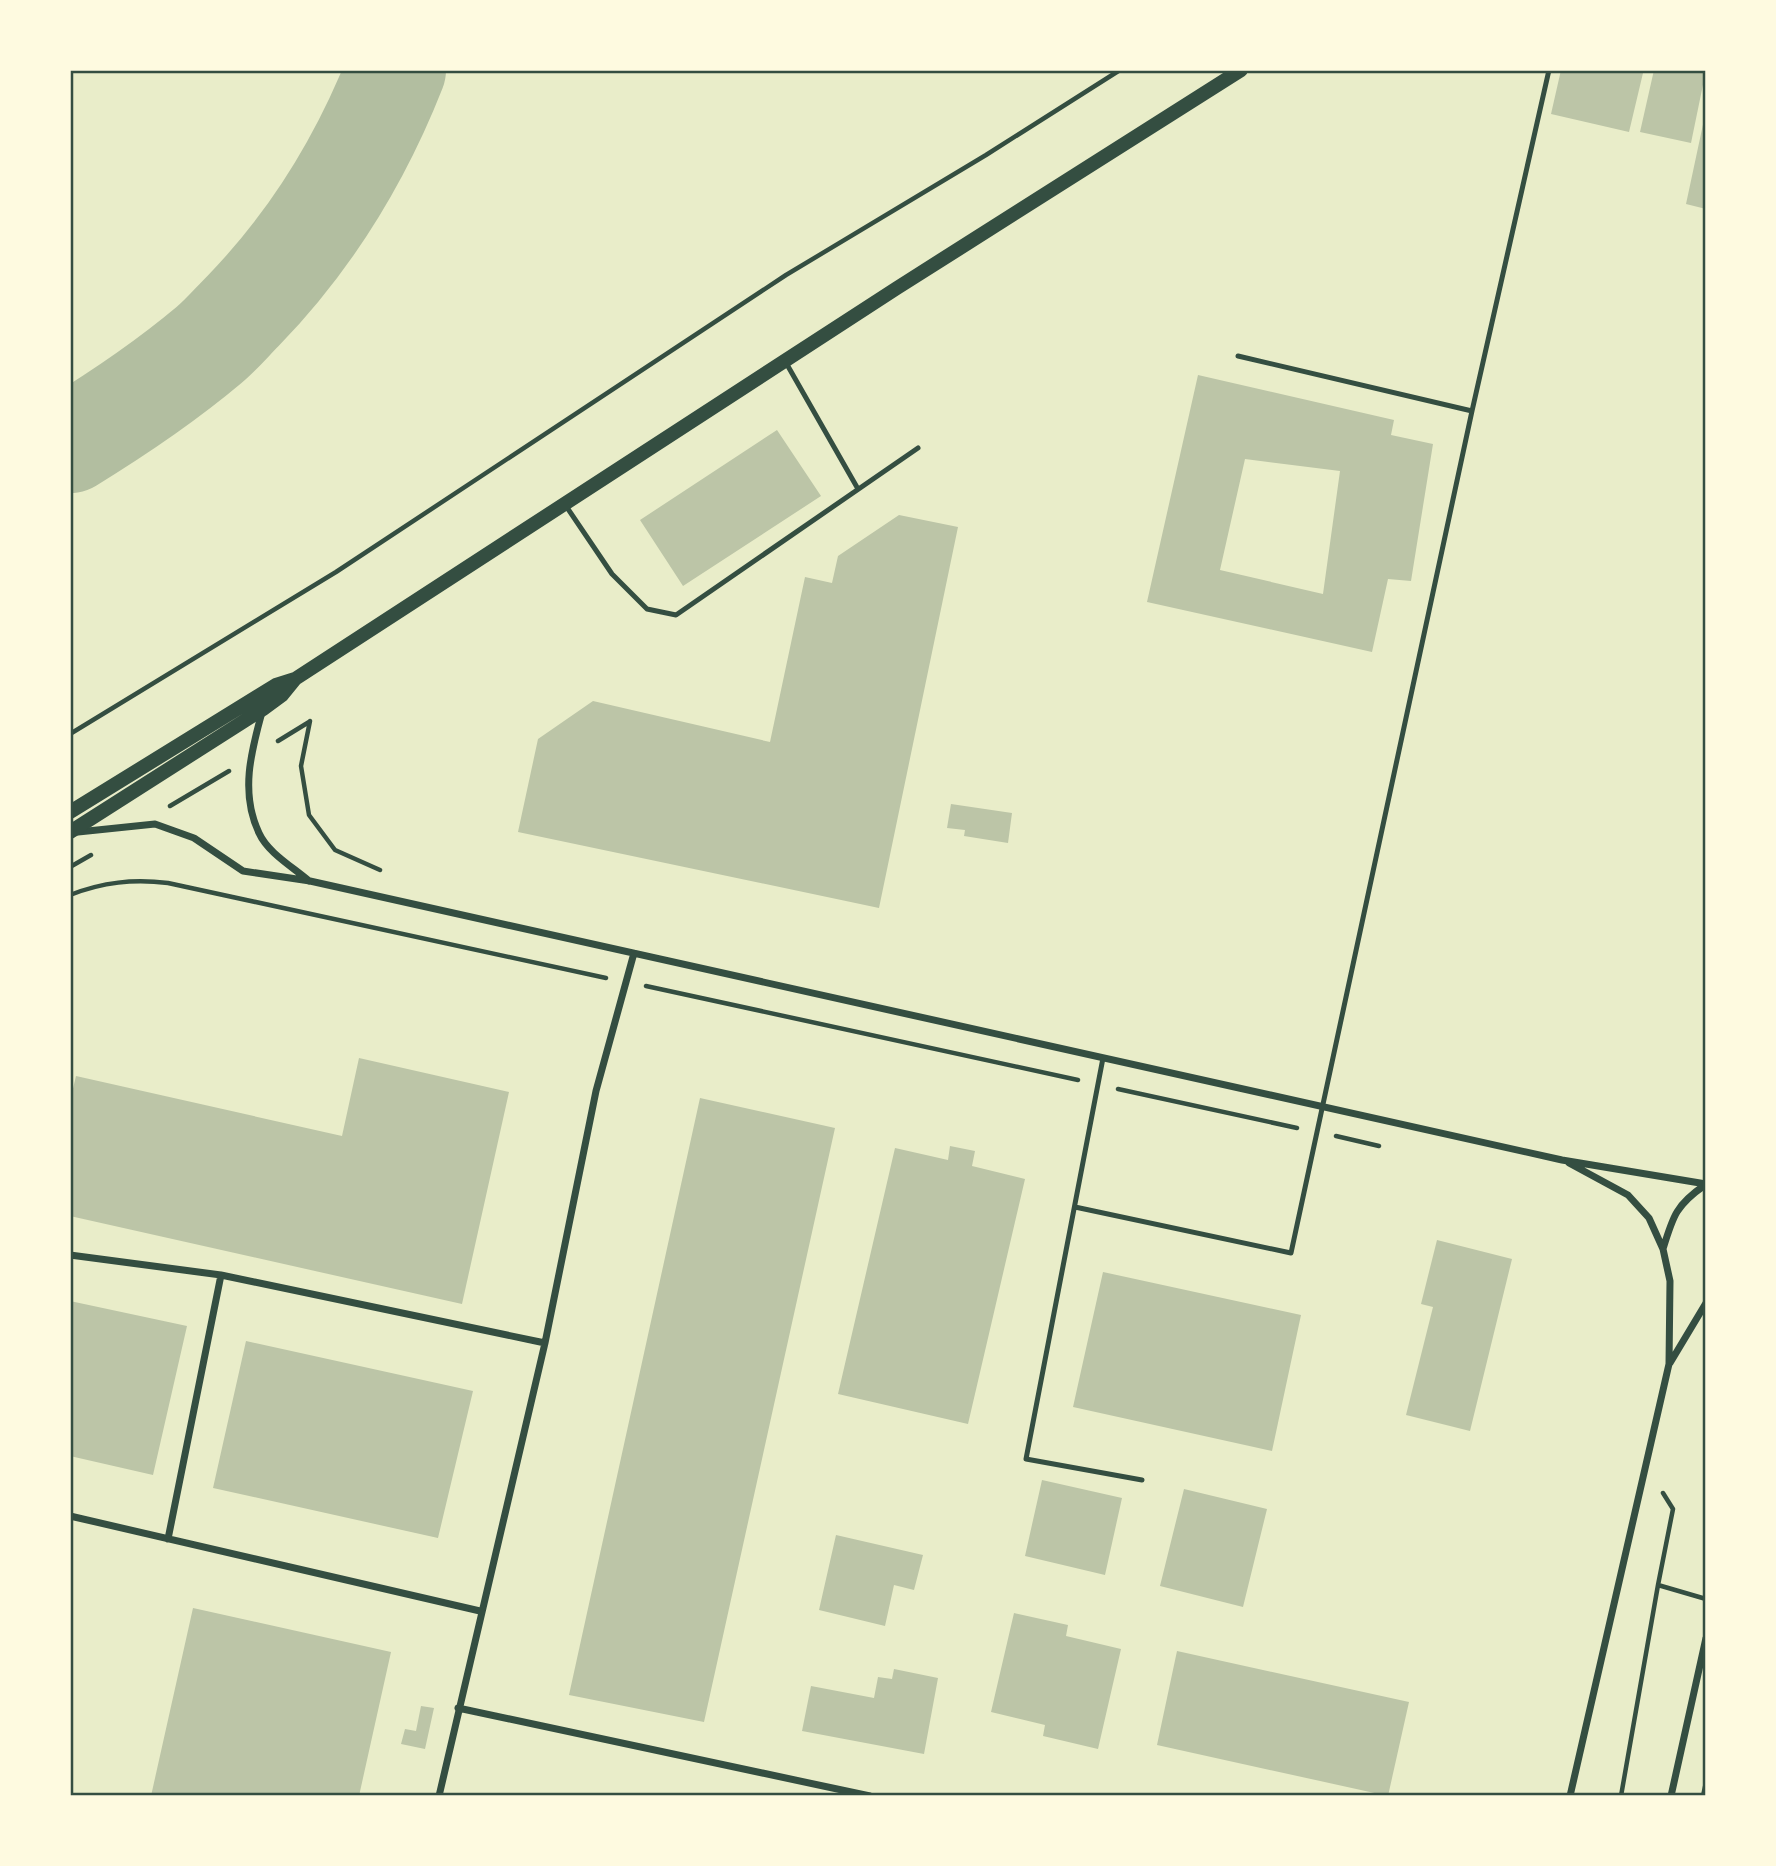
<svg xmlns="http://www.w3.org/2000/svg" width="1776" height="1866" viewBox="0 0 1776 1866" font-family="'Source Serif 4',serif">
<style>
.lines{fill:none;stroke-linecap:round;stroke-linejoin:round}
.taxiway{stroke:#b2bea0;stroke-width:100}
.building{fill:#bcc5a7;fill-rule:evenodd}
.path{stroke:#344e41;stroke-width:4.5}
.service{stroke:#344e41;stroke-width:5}
.minor{stroke:#344e41;stroke-width:7}
.secondary{stroke:#344e41;stroke-width:14}
.neatline{fill:none;stroke:#344e41;stroke-width:2.5}
</style>
<rect width="100%" height="100%" fill="#e9edc9"/>
<g class="lines">
<path class="taxiway" d="M 70,443 C 119,413 165,382 209,345 C 221,335 232,322 243,311 C 310,242 361,159 396,70"/>
</g>
<path class="building" d="M 1561,70 L 1629,70 L 1643,73 L 1629,132 L 1551,114 Z
M 1654,70 L 1706,70 L 1691,143 L 1640,132 Z
M 1705,115 L 1706,115 L 1706,209 L 1686,204 Z
M 1198,375 L 1394,420 L 1391,435 L 1433,444 L 1411,581 L 1388,579 L 1372,652 L 1147,602 ZM 1245,459 L 1340,471 L 1323,594 L 1220,570 Z
M 777,430 L 821,496 L 683,586 L 640,520 Z
M 899,515 L 958,527 L 879,908 L 518,832 L 538,739 L 593,701 L 770,742 L 805,577 L 832,583 L 838,556 Z
M 951,804 L 1012,813 L 1008,843 L 964,836 L 965,830 L 947,828 Z
M 359,1058 L 509,1092 L 462,1304 L 70,1216 L 70,1101 L 76,1076 L 342,1136 Z
M 700,1098 L 835,1128 L 704,1722 L 569,1695 Z
M 950,1146 L 975,1151 L 972,1166 L 1025,1179 L 968,1424 L 838,1394 L 895,1148 L 948,1160 Z
M 1437,1240 L 1512,1259 L 1470,1431 L 1406,1415 L 1433,1307 L 1421,1304 Z
M 1103,1272 L 1301,1315 L 1272,1451 L 1073,1407 Z
M 70,1301 L 187,1326 L 153,1475 L 70,1456 Z
M 246,1341 L 473,1391 L 438,1538 L 213,1488 Z
M 1042,1480 L 1122,1498 L 1105,1575 L 1025,1556 Z
M 1184,1489 L 1267,1509 L 1243,1607 L 1160,1586 Z
M 836,1535 L 923,1555 L 914,1590 L 894,1585 L 885,1626 L 819,1610 Z
M 193,1608 L 391,1652 L 359,1796 L 151,1796 Z
M 1014,1613 L 1068,1625 L 1066,1636 L 1121,1649 L 1098,1749 L 1043,1736 L 1045,1725 L 991,1712 Z
M 1177,1651 L 1409,1702 L 1388,1796 L 1157,1745 Z
M 894,1669 L 938,1678 L 924,1754 L 802,1731 L 811,1686 L 874,1698 L 878,1677 L 892,1679 Z
M 421,1706 L 434,1708 L 425,1749 L 401,1744 L 405,1729 L 416,1731 Z"/>
<g class="lines">
<path class="path" d="M 310,721 L 301,766 L 309,815 L 335,850 L 380,870
M 70,734 L 336,572 L 786,275 L 986,155 L 1120,70
M 278,741 L 309,722
M 170,806 L 229,771
M 70,867 L 91,855
M 70,895 C 103,882 133,879 168,883 L 606,978
M 646,986 L 1078,1080
M 1118,1089 L 1297,1128
M 1336,1136 L 1379,1146
M 1658,1585 L 1706,1599
M 1621,1796 L 1658,1585 L 1673,1509 L 1663,1493
M 1703,1796 L 1706,1782"/>
<path class="service" d="M 785,361 L 858,489
M 1472,411 L 1549,70
M 566,506 L 612,574 L 647,609 L 676,615 L 918,448
M 1103,1058 L 1026,1459 L 1142,1480
M 1075,1207 L 1291,1253 L 1472,411 L 1238,356"/>
<path class="minor" d="M 262,712 C 251,752 240,793 259,833 C 268,853 293,867 309,881
M 78,832 L 155,824 L 194,838 L 243,871 L 310,881 L 1562,1160 L 1706,1184
M 1569,1163 L 1628,1195 L 1649,1218 L 1663,1249 L 1670,1281 L 1669,1364 L 1570,1796
M 1663,1249 C 1673,1216 1676,1205 1705,1185
M 70,1255 L 221,1275 L 545,1343
M 1670,1363 L 1706,1303
M 70,1516 L 480,1611
M 168,1539 L 221,1275
M 458,1708 L 870,1796
M 439,1796 L 545,1343 L 596,1091 L 634,953
M 1671,1796 L 1706,1638"/>
<path class="secondary" d="M 70,812 L 276,685 L 295,679 L 897,288 L 1241,70
M 70,832 L 263,709 L 282,695 L 295,679"/>
</g>
<rect width="1776" height="1866" fill="none" stroke="#fefae0" stroke-width="144"/>
<rect x="72" y="72" width="1632" height="1722" class="neatline"/>
</svg>
